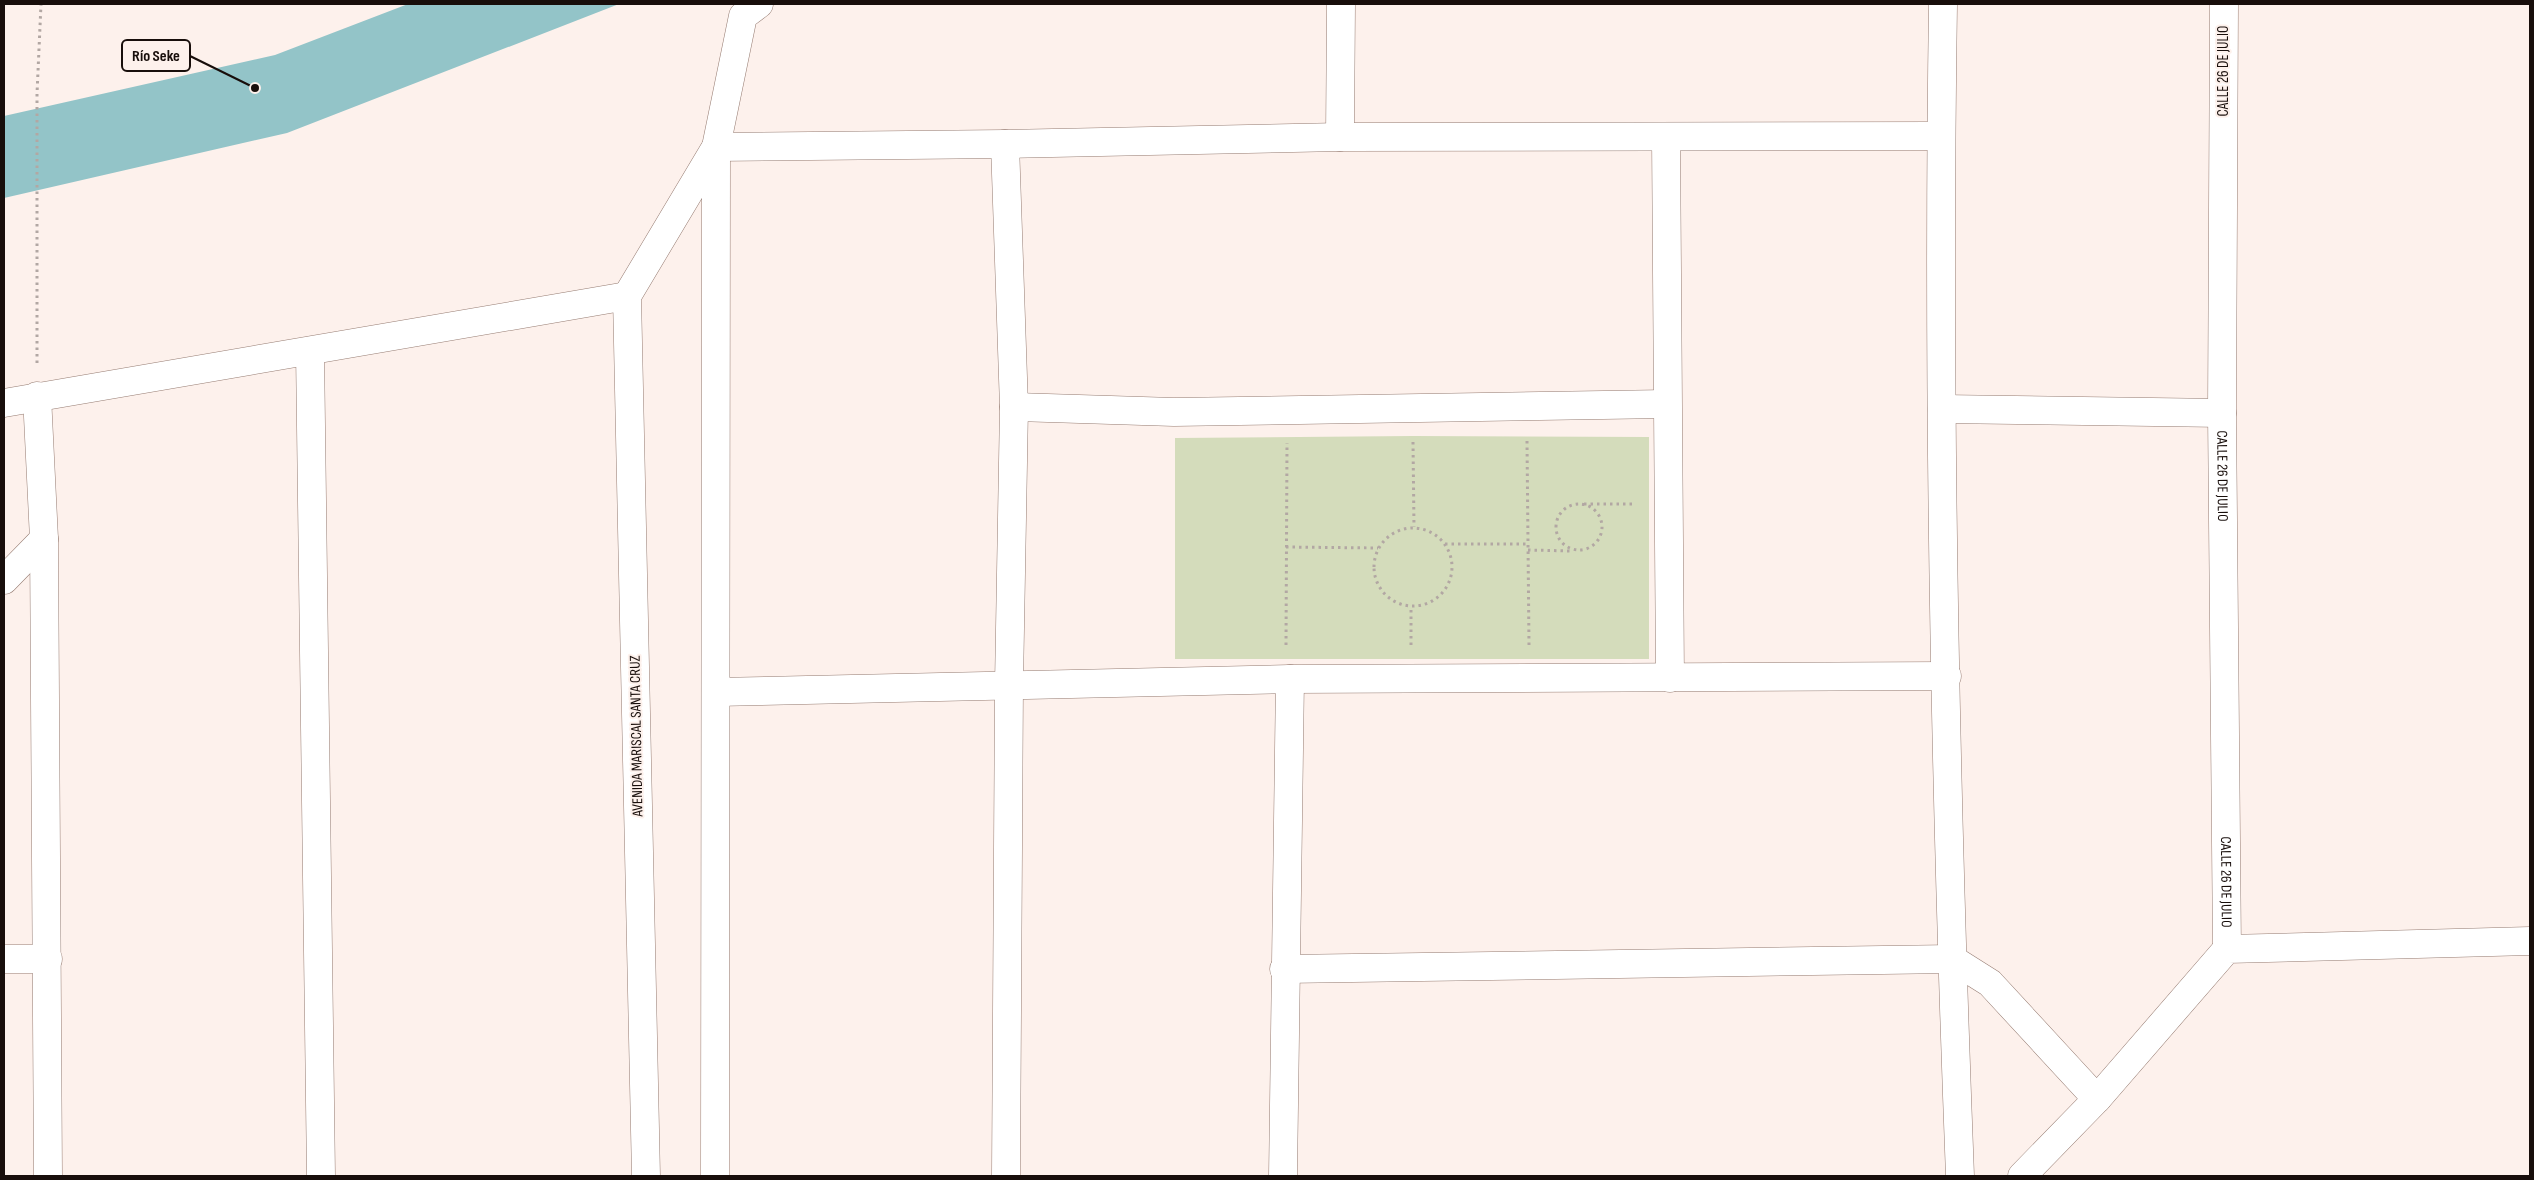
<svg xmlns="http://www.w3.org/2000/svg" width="2534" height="1180" viewBox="0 0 2534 1180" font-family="'Sofia Sans Condensed',sans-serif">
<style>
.green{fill:#d4dcbb}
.water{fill:#93c4c8}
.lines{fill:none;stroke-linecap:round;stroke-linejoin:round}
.street-casing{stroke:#967c72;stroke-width:29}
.secondary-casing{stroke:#967c72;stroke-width:29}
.path{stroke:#b2a7a3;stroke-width:3;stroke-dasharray:2.5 4;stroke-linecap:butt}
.street{stroke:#fff;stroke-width:28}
.secondary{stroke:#fff;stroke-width:28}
.labels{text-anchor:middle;stroke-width:4;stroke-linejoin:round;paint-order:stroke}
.street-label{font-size:15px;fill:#180e0b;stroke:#fdf1ec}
.leader{fill:none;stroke:#180e0b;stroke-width:2}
.callout-dot{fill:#180e0b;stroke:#fdf1ec;stroke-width:2}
.callout{fill:#fdf1ec;stroke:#180e0b;stroke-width:2}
.callout-label{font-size:16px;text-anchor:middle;font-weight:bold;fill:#180e0b}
</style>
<rect width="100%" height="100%" fill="#fdf1ec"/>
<path class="green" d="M 1413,436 L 1649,437 L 1649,659 L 1175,659 L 1175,438 Z"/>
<path class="water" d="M 408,4 L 619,4 L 287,133 L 4,198 L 4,116 L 275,55 Z"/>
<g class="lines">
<g class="street-casing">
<g id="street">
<path d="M 1943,4 C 1937,394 1945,786 1960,1176"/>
<path id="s1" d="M 2224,4 L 2222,413 L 2227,949"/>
<path d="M 1340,137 L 1341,4"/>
<path d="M 1666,137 L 1670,678"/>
<path d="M 1005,144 L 1014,407 L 1009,684 L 1006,1176"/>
<path d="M 716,147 L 1005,144 L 1340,137 L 1941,136"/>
<path d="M 310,351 L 321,1176"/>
<path d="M 37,396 L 44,539 L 48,1176"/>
<path d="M 4,403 L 627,296"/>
<path d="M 1014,407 L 1174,412 L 1666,404"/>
<path d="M 1942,409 L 2222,413"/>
<path d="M 4,580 L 44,539"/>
<path d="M 716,692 L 1290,679 L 1947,676"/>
<path d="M 4,959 L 48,959"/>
<path d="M 1284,969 L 1952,959 L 1990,983 L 2097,1099"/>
<path d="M 1283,1176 L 1290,679"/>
<path d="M 2022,1176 L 2097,1099 L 2227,949 L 2530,941"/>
</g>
</g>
<g class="secondary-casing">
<path id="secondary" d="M 646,1176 L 627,296 L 716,147 L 743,16 L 759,4
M 715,1176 L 716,148"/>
</g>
<path class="path" d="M 37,363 L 37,94 L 41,4
M 1527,441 L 1529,645
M 1413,442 L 1414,527
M1556 527a23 23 0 1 1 46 0a23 23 0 1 1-46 0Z
M 1584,504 L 1635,504
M1374 567a39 39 0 1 1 78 0a39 39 0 1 1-78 0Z
M 1445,544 L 1528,544
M 1286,547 L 1378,548
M 1528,550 L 1572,551
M 1286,645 L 1287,443
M 1411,645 L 1411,606"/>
<use href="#street" class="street"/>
<use href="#secondary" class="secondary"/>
</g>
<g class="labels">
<g class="street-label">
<text transform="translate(2223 71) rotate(-90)" y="5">CALLE 26 DE JULIO</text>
<text dy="5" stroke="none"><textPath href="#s1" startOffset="472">CALLE 26 DE JULIO</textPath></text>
<text transform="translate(636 736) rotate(-91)" y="5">AVENIDA MARISCAL SANTA CRUZ</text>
<text dy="5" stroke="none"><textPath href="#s1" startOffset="878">CALLE 26 DE JULIO</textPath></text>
</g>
</g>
<path class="leader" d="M255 88L190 56"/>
<circle class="callout-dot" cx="255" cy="88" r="5"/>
<rect class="callout" x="122" y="40" width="68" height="31" rx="5"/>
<g class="callout-label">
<text x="156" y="61">Río Seke</text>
</g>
<rect width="2534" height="1180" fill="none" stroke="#180e0b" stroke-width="10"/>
</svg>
